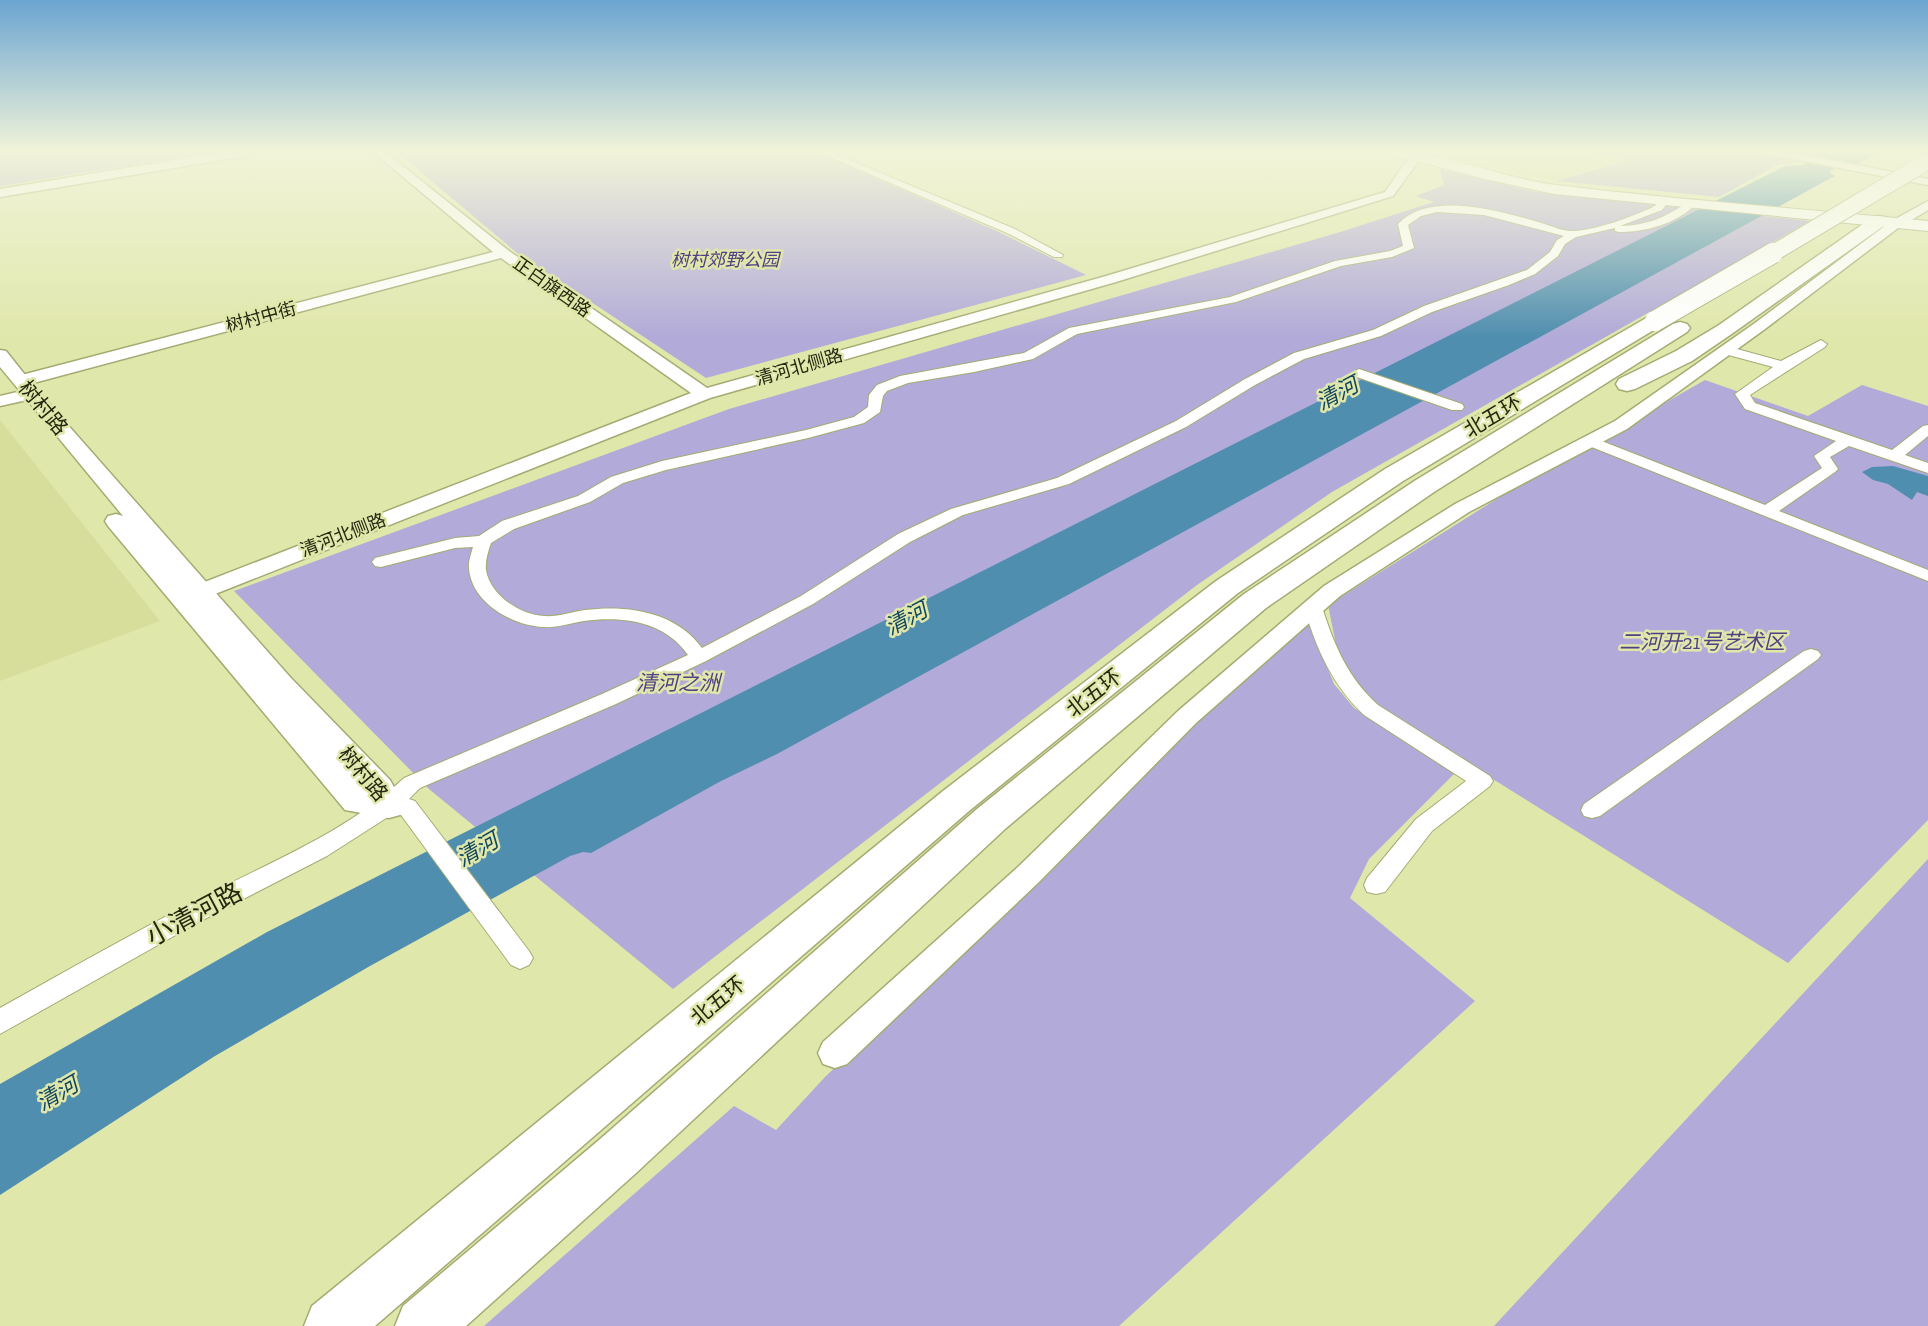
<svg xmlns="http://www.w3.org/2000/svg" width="1928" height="1326" viewBox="0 0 1928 1326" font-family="'Zilla Slab','Noto Sans SC',serif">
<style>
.built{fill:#d7de9b}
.green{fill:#b2aad8}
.water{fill:#508eaf}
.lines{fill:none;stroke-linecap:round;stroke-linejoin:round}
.minor-casing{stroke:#a5ab72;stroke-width:2}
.tertiary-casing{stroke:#a5ab72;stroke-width:3}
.secondary-casing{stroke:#a5ab72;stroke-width:3}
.primary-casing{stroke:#a5ab72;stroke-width:2}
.motorway-casing{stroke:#a5ab72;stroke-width:3}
.minor{fill:#fff;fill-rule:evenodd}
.tertiary{fill:#fff;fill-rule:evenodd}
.secondary{fill:#fff;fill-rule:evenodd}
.primary{fill:#fff;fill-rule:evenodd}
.motorway{fill:#fff;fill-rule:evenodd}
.motorway-bridge-far1-casing{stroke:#a5ab72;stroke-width:18;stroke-linecap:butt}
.motorway-bridge-casing{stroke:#a5ab72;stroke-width:22;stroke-linecap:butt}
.motorway-bridge-far1{stroke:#fff;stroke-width:16}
.motorway-bridge{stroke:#fff;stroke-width:20}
.labels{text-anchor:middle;stroke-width:5;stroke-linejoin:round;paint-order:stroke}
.far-park-label{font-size:18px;font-style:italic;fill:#524085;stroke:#e0e7ab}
.far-street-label{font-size:18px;fill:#252710;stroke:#e0e7ab}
.street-label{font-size:21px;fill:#252710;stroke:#e0e7ab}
.park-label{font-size:21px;font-style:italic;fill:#524085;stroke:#e0e7ab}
.water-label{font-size:22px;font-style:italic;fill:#11455d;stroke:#e0e7ab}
.near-street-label{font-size:26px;fill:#252710;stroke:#e0e7ab}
</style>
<rect width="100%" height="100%" fill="#e0e7ab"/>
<path class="built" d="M 1455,151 L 1592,151 L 1630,160 L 1557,181 L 1504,171 L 1441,155 Z
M 0,420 L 160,621 L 0,681 Z"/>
<path class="green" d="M 0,151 L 218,151 L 0,186 Z
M 396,151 L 814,151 L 999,232 L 1086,275 L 706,378 L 517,253 Z
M 1592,151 L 1748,151 L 1795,161 L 1791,164 L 1777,165 L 1719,197 L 1557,181 L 1629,160 Z
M 1440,169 L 1537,192 L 1810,221 L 1332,492 L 1197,585 L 673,989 L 429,789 L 234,591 L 729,409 L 1337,233 L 1434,202 L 1416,196 L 1444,185 Z
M 1705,380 L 1808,416 L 1862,385 L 1928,406 L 1928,820 L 1788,963 L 1366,700 L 1340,664 L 1328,605 L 1503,495 Z
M 1309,622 L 1334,684 L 1354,708 L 1456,772 L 1369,859 L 1350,898 L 1475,1001 L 1119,1326 L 484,1326 L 734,1106 L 776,1130 L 825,1077 L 1197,719 Z
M 1928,859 L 1928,1326 L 1494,1326 Z"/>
<path class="water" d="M 1813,151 L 1879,151 L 1858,164 L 1844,163 L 1829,172 L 1835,176 L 1829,179 L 777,754 L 721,781 L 591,853 L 583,852 L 570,856 L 370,966 L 215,1056 L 0,1195 L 0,1084 L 267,932 L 1785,166 L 1801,165 L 1817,158 L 1808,154 Z
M 1893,466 L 1928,476 L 1928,496 L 1917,492 L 1912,500 L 1888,484 L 1873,480 L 1862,472 L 1872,467 Z"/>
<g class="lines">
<g class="minor-casing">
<path id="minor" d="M 816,151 L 828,151 L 1015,229 L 1063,255 L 1062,257 L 1054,257 L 1007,233 Z
M 1663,199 L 1668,202 L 1662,210 L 1620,226 C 1646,226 1666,217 1688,202 L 1696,204 C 1676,224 1646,232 1619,232 L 1615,231 L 1615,228 L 1576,237 L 1565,244 L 1558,256 L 1535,274 L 1509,285 L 1432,312 L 1381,336 L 1304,359 L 1255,385 L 1186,427 L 1069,484 L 963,515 L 910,542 L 813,604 L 706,661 L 616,704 L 420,788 L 409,799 L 415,801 L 529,951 L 533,958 L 529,965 L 520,969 L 511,965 L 401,815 L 391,815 L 327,856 L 197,923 L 0,1034 L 0,1008 C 68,970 135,932 205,896 C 274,860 347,832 404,778 L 602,694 L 688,655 C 664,621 623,616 584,621 C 571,623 557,628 543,627 C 513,626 472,603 469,569 C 468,562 471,554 473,547 L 455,548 L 381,567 L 375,566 L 372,562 L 375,558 L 455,538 L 479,536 L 502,521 L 578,496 L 611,477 L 662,461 L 806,430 L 854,417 L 868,407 L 869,395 L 877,385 L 900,376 L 1024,353 L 1069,328 L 1230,297 L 1335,261 L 1390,251 L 1403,246 L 1398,224 C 1430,190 1499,211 1538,222 C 1549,225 1563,232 1574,231 C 1596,230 1632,217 1653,207 C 1657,205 1658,201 1663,199 ZM 1437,212 L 1484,215 L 1564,236 L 1557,240 L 1550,252 L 1527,270 L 1424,306 L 1373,330 L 1294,353 L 1245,379 L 1176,421 L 1057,478 L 951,509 L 898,534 L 801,596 L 702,648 C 675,611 627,605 585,610 C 571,612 558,617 544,616 C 520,615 490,595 486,570 C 485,561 488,552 491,543 L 514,529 L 590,502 L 623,483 L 666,470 L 808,438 L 864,423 L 880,412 L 883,396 L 887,391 L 908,383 L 974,372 L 1033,359 L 1077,334 L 1236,302 L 1341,266 L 1392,257 L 1414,248 L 1408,225 L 1421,216 Z
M 1821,340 L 1827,344 L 1825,347 L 1750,395 L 1755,403 L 1892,450 L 1923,426 L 1928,425 L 1928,436 L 1905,455 L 1928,463 L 1928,473 L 1849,446 L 1830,457 L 1838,469 L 1835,472 L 1779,511 L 1928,570 L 1928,581 L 1584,444 L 1582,441 L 1584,438 L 1594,438 L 1765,505 L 1822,468 L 1814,456 L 1836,441 L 1745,409 L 1735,394 L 1773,367 L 1721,353 L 1720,350 L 1726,346 L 1781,361 Z
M 1359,369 L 1462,404 L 1464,407 L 1462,410 L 1452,410 L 1354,376 L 1352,373 Z
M 1313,602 L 1319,603 L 1322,607 C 1334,645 1348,678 1378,705 L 1490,776 L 1493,781 L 1490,786 L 1432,831 L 1385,892 L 1376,894 L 1367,892 L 1364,885 L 1367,878 L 1416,819 L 1466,781 L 1364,715 C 1332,685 1316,648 1304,607 L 1307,603 Z
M 1811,649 L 1818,651 L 1821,655 L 1818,659 L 1600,816 L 1592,818 L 1584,816 L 1581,810 L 1584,804 L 1804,651 Z"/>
</g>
<g class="tertiary-casing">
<path id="tertiary" d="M 372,151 L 384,151 L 509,251 L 707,388 L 1106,276 L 1385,192 C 1407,162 1405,151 1445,151 L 1420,159 L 1393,196 L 1116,282 L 710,398 L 190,604 L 182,606 L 174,604 L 171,599 L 174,594 L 691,393 L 501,258 L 26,385 L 20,386 L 12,381 L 14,377 L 493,252 Z
M 1763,151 L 1785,151 L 1928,179 L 1928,185 L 1768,154 Z
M 1928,201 L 1928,210 L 1898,228 L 1765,329 L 1627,429 L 1469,512 L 1340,596 L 1196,723 L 1039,882 L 847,1064 L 835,1068 L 823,1064 L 818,1053 L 823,1042 L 1019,866 L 1178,711 L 1324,586 L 1455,504 L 1615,421 L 1755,323 L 1890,222 Z
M 30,389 L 36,390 L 38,394 L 36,398 L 0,406 L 0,396 Z"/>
</g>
<g class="secondary-casing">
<path id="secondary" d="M 229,151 L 258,151 L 252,155 L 0,197 L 0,189 Z
M 0,350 L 6,351 L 37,390 L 290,677 L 390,780 L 405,807 L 400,815 L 389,818 L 345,810 L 108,526 L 105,521 L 108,516 L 116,514 L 123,516 L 0,367 Z"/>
</g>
<g class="primary-casing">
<path id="primary" d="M 1387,151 C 1444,151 1500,178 1556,185 C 1680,200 1804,209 1928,221 L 1928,231 L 1554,194 L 1485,179 L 1389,154 Z"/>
</g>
<g class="motorway-casing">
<path id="motorway" d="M 1879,216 L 1885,217 L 1888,221 L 1885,225 L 1733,333 L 1692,361 L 1635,389 L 1627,391 L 1619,389 L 1616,384 L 1619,379 L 1676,351 L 1719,325 L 1873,217 Z
M 1655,315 L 1662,317 L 1665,321 L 1662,325 L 1403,481 L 1238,593 L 969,811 L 375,1326 L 304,1326 L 312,1306 L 943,791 L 1216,581 L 1385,469 L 1648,317 Z
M 1680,322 L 1687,324 L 1690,328 L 1687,332 L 1434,492 L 1266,608 L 1005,829 L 635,1174 L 466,1326 L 395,1326 L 403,1306 L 599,1140 L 977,809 L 1244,594 L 1416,480 L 1673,324 Z"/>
</g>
<use href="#minor" class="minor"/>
<use href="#tertiary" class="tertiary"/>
<use href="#secondary" class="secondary"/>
<use href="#primary" class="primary"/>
<use href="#motorway" class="motorway"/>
<g class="motorway-bridge-far1-casing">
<path id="motorway-bridge-far1" d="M 1770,255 L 1928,161"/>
</g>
<g class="motorway-bridge-casing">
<path id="motorway-bridge" d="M 1655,321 L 1773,253"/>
</g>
<use href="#motorway-bridge-far1" class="motorway-bridge-far1"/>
<use href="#motorway-bridge" class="motorway-bridge"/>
</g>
<linearGradient id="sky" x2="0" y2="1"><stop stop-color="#6ba5d1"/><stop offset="0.45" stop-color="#f1f4d9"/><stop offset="1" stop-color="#f1f4d9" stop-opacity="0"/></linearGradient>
<rect width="1928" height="337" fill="url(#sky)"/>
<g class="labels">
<g class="far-park-label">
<text x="725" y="266">树村郊野公园</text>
</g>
<g class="far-street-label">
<text transform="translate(552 287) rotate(35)" y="6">正白旗西路</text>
<text transform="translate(261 317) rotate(-15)" y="6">树村中街</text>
<text transform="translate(799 367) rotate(-16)" y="6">清河北侧路</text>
<text transform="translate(343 535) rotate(-21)" y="6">清河北侧路</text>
</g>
<g class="street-label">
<text transform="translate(43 408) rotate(50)" y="7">树村路</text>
<text transform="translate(1493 416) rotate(-31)" y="7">北五环</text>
<text transform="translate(1094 693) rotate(-38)" y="7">北五环</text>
<text transform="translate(363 774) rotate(50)" y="7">树村路</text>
<text transform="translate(718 1001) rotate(-40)" y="7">北五环</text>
</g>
<g class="park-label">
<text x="1702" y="649">二河开21号艺术区</text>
<text x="678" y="690">清河之洲</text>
</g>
<g class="water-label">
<text transform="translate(1337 393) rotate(-28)" y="8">清河</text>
<text transform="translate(906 618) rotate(-28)" y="8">清河</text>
<text transform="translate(477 849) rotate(-30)" y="8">清河</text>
<text transform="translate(57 1093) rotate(-30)" y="8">清河</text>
</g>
<g class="near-street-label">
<text transform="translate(194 914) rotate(-28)" y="9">小清河路</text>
</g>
</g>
</svg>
